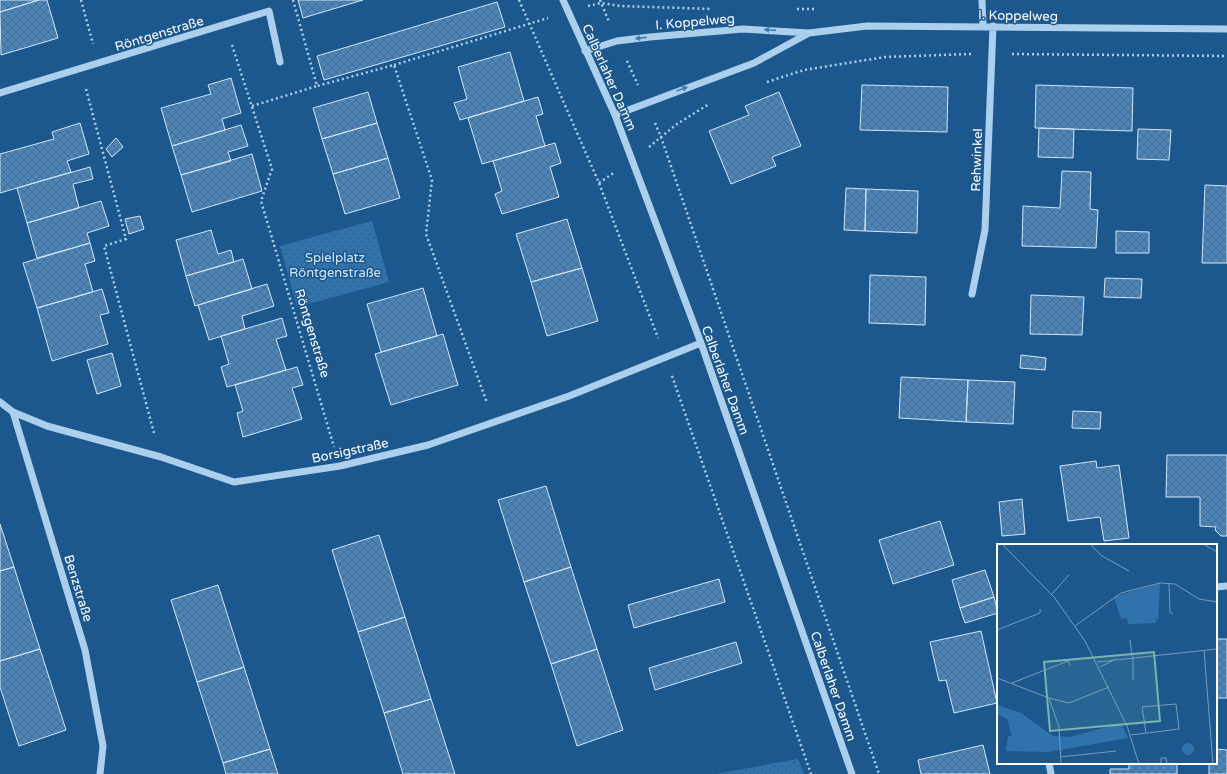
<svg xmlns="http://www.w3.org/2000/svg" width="1227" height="774" viewBox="0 0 1227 774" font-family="'Varela Round',sans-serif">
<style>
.grass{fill:url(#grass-dots)}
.building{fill:url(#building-cross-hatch);stroke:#d0e7fa}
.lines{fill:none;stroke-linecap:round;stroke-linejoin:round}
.path{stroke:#abcfed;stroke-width:2.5;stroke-dasharray:2 3;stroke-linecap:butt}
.minor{stroke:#abcfed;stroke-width:7}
.oneway{fill:#477caa}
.labels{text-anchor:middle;stroke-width:3;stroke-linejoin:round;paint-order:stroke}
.street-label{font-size:13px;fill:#fff;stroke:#1c588e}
.park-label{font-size:13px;fill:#d0e7fa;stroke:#1c588e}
.inset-road{fill:none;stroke:#779bbb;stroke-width:1}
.view{fill:#7bb4af;fill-opacity:0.15;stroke:#7bb4af;stroke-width:2}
.inset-edge{fill:none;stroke:#fff;stroke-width:2}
</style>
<defs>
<pattern id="grass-dots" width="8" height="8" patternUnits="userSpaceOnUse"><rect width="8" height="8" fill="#3072ac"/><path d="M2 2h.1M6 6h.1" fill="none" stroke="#3f5d77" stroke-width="1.8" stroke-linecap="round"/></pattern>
<pattern id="building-cross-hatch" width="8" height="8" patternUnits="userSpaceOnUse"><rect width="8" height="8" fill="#4a84b8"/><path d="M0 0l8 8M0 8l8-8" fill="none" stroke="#4b6b87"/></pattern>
</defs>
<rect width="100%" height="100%" fill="#1c588e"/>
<path class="grass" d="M 372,221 L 389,282 L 297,307 L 280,246 Z
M 798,759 L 804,774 L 715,774 Z"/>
<path class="building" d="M 0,0 L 39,0 L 0,12 Z
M 39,0 L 47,0 L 58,38 L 1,55 L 0,12 Z
M 298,0 L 363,0 L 303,18 Z
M 497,2 L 505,27 L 324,80 L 317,56 Z
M 510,52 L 524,101 L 460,120 L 454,103 L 467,99 L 458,67 Z
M 231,78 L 241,113 L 222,119 L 225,130 L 172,146 L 161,108 L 211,94 L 208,85 Z
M 862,85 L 948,87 L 947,132 L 860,130 Z
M 1036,85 L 1133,88 L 1132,131 L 1035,128 Z
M 368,92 L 377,123 L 322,139 L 313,108 Z
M 779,92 L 801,146 L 772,157 L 776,166 L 731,184 L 709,131 L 749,115 L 745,106 Z
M 538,97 L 543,114 L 536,116 L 545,146 L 482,164 L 468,118 Z
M 80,123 L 89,154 L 67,161 L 71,172 L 0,193 L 0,154 L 54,139 L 52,132 Z
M 377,123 L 388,158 L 333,174 L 322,139 Z
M 241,125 L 248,146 L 228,152 L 231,161 L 181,175 L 172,146 Z
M 1039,128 L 1074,129 L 1073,158 L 1038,157 Z
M 1138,129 L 1171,130 L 1169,160 L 1137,159 Z
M 116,138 L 123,147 L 112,157 L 106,149 Z
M 555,143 L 561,163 L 550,167 L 559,197 L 502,214 L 495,194 L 502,191 L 493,161 Z
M 252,154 L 262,191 L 192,212 L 181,175 Z
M 388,158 L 400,198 L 345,214 L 333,174 Z
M 90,167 L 93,179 L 73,184 L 79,208 L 27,223 L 17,188 Z
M 1062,171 L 1091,172 L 1090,209 L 1098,210 L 1096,248 L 1022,246 L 1023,206 L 1060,208 Z
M 1205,185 L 1227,186 L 1227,263 L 1202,263 Z
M 846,188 L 866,189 L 865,231 L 844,230 Z
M 866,189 L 918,191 L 917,233 L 865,231 Z
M 101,201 L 109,226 L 87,233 L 90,243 L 37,258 L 27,223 Z
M 140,216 L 144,229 L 129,234 L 125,219 Z
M 567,219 L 582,268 L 531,282 L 516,234 Z
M 211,230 L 218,254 L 231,250 L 234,262 L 186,276 L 176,240 Z
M 1116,231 L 1149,232 L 1149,253 L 1116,253 Z
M 90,243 L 95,261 L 85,264 L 93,292 L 37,308 L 23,263 Z
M 243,259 L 252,289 L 195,306 L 186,276 Z
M 582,268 L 598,321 L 547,336 L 531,282 Z
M 870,275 L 926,277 L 925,325 L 869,323 Z
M 1105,278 L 1142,279 L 1141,298 L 1104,297 Z
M 267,284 L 274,306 L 242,316 L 245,329 L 209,340 L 198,305 Z
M 423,288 L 437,336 L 381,352 L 367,304 Z
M 102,289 L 109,313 L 100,315 L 108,344 L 52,361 L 37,308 Z
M 1031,295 L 1084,297 L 1082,335 L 1030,334 Z
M 282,318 L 287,336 L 276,339 L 286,370 L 227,387 L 221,367 L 229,364 L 221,336 Z
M 443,334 L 458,385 L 391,405 L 375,354 Z
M 112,353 L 121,386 L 97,394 L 87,360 Z
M 1021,355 L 1046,358 L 1045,370 L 1020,368 Z
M 297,367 L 303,385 L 292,388 L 302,419 L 243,437 L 237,413 L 243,411 L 235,385 Z
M 901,377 L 968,380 L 966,422 L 899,418 Z
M 968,380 L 1015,382 L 1013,424 L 966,422 Z
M 1073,411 L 1101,412 L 1100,429 L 1072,428 Z
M 1167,455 L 1227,455 L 1227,536 L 1221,536 L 1215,530 L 1216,527 L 1200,526 L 1200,497 L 1166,497 Z
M 1096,461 L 1097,468 L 1119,465 L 1129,538 L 1104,541 L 1100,517 L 1068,521 L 1060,466 Z
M 546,486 L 571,567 L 524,582 L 498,500 Z
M 1022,499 L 1025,534 L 1002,536 L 999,502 Z
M 940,521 L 954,565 L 893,584 L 879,540 Z
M 0,524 L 14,567 L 0,571 Z
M 379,535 L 405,617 L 358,632 L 332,550 Z
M 14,567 L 40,649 L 0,661 L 0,571 Z
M 571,567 L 597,649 L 551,664 L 524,582 Z
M 985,570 L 994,597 L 960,608 L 952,580 Z
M 719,579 L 725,602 L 634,628 L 628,605 Z
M 218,585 L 244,667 L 197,682 L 171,600 Z
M 994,597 L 998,613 L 965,623 L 960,608 Z
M 405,617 L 431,699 L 384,713 L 358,632 Z
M 981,631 L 997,703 L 954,713 L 946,680 L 939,681 L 930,642 Z
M 1216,639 L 1227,639 L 1227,698 L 1216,698 Z
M 736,642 L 742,663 L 655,690 L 649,668 Z
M 40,649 L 66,730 L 19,746 L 0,687 L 0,661 Z
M 597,649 L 623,730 L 577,746 L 551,664 Z
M 244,667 L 270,749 L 223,763 L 197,682 Z
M 431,699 L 455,774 L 403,774 L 384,713 Z
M 983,745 L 990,774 L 921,774 L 918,760 Z
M 270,749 L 278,774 L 226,774 L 223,763 Z
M 1216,749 L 1227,750 L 1227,774 L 1209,774 L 1209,763 L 1216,763 Z
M 1129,763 L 1177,763 L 1177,774 L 1110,774 L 1110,769 L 1129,769 Z"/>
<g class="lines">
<path class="path" d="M 81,0 L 93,44
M 293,0 L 317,86 L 394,65 L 432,180 L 426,234 L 487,403
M 519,0 L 599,183 L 658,338
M 600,0 L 609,22
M 588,6 L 601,3 L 620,6 L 712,9
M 797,9 L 814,9
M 232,45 L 272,169 L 261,201 L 334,447
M 1012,54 L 1227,56
M 627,61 L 638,85
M 394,65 L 548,18
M 767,82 L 804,70 L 885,57 L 971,54
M 86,89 L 126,239 L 104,246 L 154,433
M 252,106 L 317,86
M 655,123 L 661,137 L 879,774
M 649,147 L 677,124 L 709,104
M 599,183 L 615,172
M 672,376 L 811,774"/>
<path class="minor" d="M 563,0 L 615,115 L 632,160 L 701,343 L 852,774
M 982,0 L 983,26
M 585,51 L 617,41 L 650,37 L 743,29 L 809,33 L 867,26 L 1227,29
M 0,93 L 269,11 L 280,62
M 615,115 L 754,63 L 809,33
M 972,294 L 985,230 L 993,26
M 0,402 L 13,412 L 47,426 L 161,457 L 234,482 L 340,466 L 428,445 L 569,396 L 701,343
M 13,412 L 85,650 L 103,746 L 100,774
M 1216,587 L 1227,586
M 1049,763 L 1051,774"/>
</g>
<defs><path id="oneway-solid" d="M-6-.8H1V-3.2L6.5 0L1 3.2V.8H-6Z"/></defs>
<g class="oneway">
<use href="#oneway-solid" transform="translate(770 30) rotate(-176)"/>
<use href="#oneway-solid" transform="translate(641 38) rotate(173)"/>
<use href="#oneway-solid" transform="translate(682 89) rotate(-20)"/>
</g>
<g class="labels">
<g class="street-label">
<text transform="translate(1018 15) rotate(1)" y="5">I. Koppelweg</text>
<text transform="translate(695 21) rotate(-5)" y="5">I. Koppelweg</text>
<text transform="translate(159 33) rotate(-17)" y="5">Röntgenstraße</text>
<text transform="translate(610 77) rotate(66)" y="5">Calberlaher Damm</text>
<text transform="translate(976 160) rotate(-88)" y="5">Rehwinkel</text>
<text transform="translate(313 333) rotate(73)" y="5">Röntgenstraße</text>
<text transform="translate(726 380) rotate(70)" y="5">Calberlaher Damm</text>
<text transform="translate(350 450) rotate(-12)" y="5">Borsigstraße</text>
<text transform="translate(79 588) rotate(73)" y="5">Benzstraße</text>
<text transform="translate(834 686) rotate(71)" y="5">Calberlaher Damm</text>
</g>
<g class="park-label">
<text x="335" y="262">Spielplatz<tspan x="335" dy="15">Röntgenstraße</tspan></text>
</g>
</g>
<g transform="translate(997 544)">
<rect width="220" height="220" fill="#1c588e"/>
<path d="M 142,72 L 159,72 L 159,79 L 137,80 ZM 0,161 L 24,169 L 56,192 L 73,193 L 124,179 L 131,194 L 51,208 L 9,207 L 11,192 L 15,192 L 10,175 L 0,170 ZM185 205a6 6 0 1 1 12 0a6 6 0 1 1-12 0Z" fill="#3072ac"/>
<path d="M 163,39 L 161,79 L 159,72 L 142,72 L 137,80 L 131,80 L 130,74 L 124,75 L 117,53 Z" fill="#3072ac"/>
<path class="inset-road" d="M 5,0 L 57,53 L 88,97 L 130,182 L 142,220M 93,0 L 105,12 L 132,27M 206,0 L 220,8M 172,39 L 173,68 L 176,70M 55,50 L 72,31M 78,82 L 124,49 L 163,39 L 178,40 L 202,55 L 220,58M 0,86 L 43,69 L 43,65M 133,96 L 135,112M 207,106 L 216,220M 136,112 L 136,136M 100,118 L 220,105M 103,123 L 119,115M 0,134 L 52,154 L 72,159 L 112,143M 15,139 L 71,117 L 73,121M 52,154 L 62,183 L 64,220M 134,191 L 182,185 L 179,160 L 145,163 L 149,189M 63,213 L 119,207M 164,220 L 164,214 L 169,214 L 170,220"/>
<path class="view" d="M 157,108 L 163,177 L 53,187 L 47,118 Z"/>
<rect width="220" height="220" class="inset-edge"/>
</g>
</svg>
